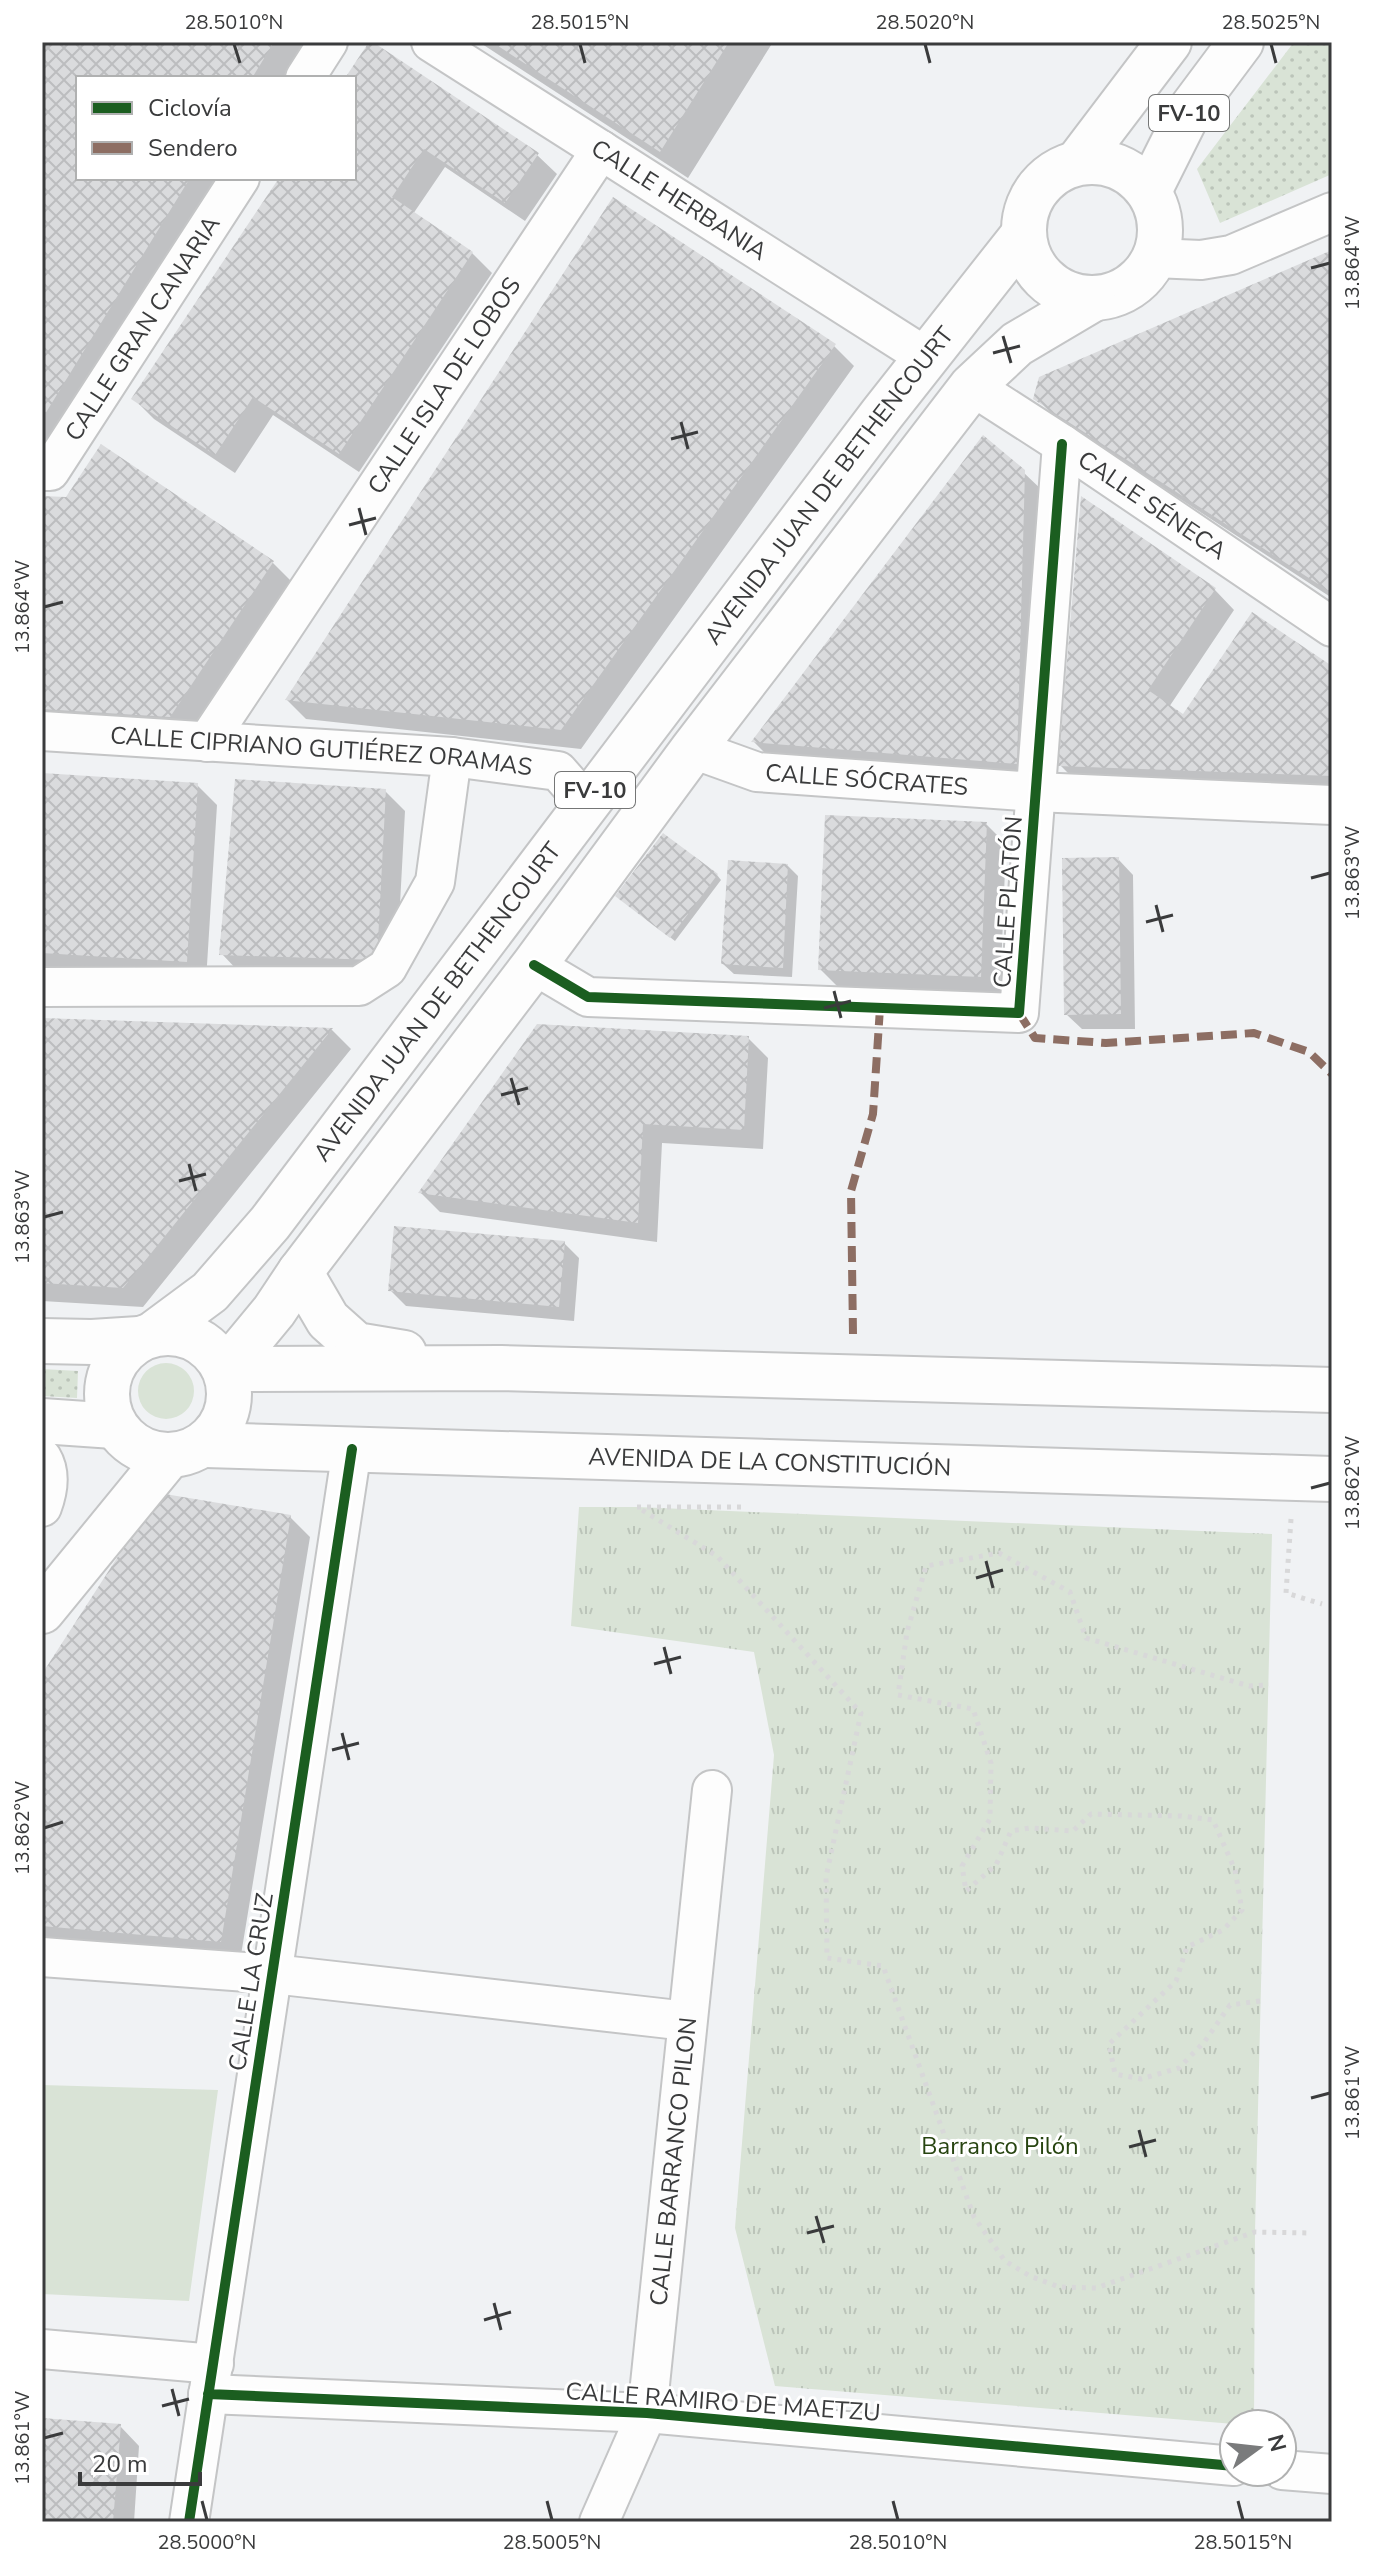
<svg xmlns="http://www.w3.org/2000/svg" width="1374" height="2564" viewBox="0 0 1374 2564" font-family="'Nunito Sans',sans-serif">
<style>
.grass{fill:#d9e3d6}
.park{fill:url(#park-tufts)}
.garden{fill:url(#garden-dots)}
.shadow{fill:#0003}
.building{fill:url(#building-cross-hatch)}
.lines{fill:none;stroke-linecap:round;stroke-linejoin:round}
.street-casing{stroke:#c4c5c6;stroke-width:42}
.secondary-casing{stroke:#c4c5c6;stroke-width:48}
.primary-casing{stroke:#c4c5c6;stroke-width:48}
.path{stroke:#d8d8d9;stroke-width:5;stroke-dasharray:4 6;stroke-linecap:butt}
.street{stroke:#fdfdfd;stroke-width:38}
.secondary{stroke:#fdfdfd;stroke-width:44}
.primary{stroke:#fdfdfd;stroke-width:44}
.quiet{stroke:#8d6e63;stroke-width:8;stroke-dasharray:16 8;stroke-linecap:butt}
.cycleway-casing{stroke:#fff;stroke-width:15}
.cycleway{stroke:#1b5e20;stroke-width:10}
.ticks{fill:none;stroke:#3a3b3c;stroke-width:3}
.labels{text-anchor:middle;stroke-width:6;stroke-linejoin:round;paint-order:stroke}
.shield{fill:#fff;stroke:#757676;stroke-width:2}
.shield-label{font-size:22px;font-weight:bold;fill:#3a3b3c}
.street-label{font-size:24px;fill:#3a3b3c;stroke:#fff}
.park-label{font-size:24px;fill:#274410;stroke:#fff}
.neatline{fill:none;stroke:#3a3b3c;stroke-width:3}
.ticks-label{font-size:20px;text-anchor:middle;fill:#3a3b3c}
</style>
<defs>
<pattern id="park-tufts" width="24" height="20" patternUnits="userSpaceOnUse" patternTransform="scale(2)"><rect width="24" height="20" fill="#d9e3d6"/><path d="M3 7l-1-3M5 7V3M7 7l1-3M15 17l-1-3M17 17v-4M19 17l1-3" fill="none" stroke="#bbc4b9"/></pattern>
<pattern id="garden-dots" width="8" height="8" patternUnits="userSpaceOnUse" patternTransform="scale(2)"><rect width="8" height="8" fill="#d9e3d6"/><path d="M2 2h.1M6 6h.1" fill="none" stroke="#bbc4b9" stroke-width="1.8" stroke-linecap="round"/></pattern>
<pattern id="building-cross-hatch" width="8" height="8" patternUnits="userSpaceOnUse" patternTransform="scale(2)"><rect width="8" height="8" fill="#dadbdd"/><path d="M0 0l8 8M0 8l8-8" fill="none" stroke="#bcbdbf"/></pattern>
</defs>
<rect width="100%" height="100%" fill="#f0f2f4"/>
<path class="grass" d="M138 1391a28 28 0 1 1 56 0a28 28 0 1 1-56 0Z
M 42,2085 L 218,2090 L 189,2301 L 42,2294 Z"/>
<path class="park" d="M 579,1507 L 637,1507 L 1272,1534 L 1255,2232 L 1254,2424 L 1234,2424 L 775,2386 L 735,2228 L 774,1755 L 754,1652 L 571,1626 Z"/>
<path class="garden" d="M 1294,42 L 1332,42 L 1332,174 L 1220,223 L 1197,169 Z
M 42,1369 L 78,1371 L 77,1398 L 42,1396 Z"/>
<path class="shadow" d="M 42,42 L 305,42 L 283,78 L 78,78 L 78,178 L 222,178 L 42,468 Z
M 479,42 L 773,42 L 688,178 Z
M 371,43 L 537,155 L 557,174 L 525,221 L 445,167 L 413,214 L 472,253 L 492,273 L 359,472 L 273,415 L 235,473 L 154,419 L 134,399 L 281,178 L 354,178 L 354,78 L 347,78 Z
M 1332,252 L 1332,598 L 1056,418 L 1036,398 Z
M 834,346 L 854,366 L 581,749 L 306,719 L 287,700 Z
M 102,447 L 273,563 L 293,583 L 190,736 L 42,727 L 42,498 L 67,499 Z
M 1023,472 L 1044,492 L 1036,783 L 773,761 L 754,742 Z
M 1083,500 L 1215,590 L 1234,610 L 1169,707 L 1184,717 L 1332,668 L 1332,794 L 1080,785 L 1060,765 Z
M 42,775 L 197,785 L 217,805 L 206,981 L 42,970 Z
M 385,791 L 405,811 L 396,979 L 241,974 L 222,954 Z
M 986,824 L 1006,844 L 1000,996 L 840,989 L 820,969 Z
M 1118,859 L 1133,875 L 1135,1029 L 1082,1029 L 1066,1014 Z
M 787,865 L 798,876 L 792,977 L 734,974 L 723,964 Z
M 717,875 L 721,880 L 675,941 L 622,900 Z
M 42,1020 L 332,1030 L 351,1049 L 143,1307 L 42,1301 Z
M 748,1038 L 768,1058 L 763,1149 L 662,1143 L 657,1242 L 440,1212 L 421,1193 Z
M 564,1243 L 579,1258 L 574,1321 L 406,1306 L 390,1290 Z
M 290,1517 L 310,1537 L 240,1961 L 42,1944 L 42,1678 Z
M 42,2420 L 120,2426 L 139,2446 L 134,2522 L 42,2522 Z"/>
<path class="building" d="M 42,42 L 274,42 L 252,78 L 78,78 L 78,178 L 190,178 L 42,419 Z
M 369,42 L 373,42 L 539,153 L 505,203 L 424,149 L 392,197 L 473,252 L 339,454 L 253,397 L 215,455 L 131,399 L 279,178 L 354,178 L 354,78 L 345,78 Z
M 492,42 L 729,42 L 660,152 Z
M 613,197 L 836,344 L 561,730 L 285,700 Z
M 1332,250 L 1332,593 L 1033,399 L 1039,377 Z
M 983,435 L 1025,470 L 1017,764 L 751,742 Z
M 101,444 L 274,561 L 170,717 L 42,709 L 42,496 L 66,497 Z
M 1081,496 L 1216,588 L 1148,690 L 1183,714 L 1252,612 L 1332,666 L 1332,776 L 1058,766 Z
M 42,773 L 198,783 L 187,962 L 42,953 Z
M 235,779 L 386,789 L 377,960 L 219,955 Z
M 825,815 L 987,822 L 981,977 L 818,970 Z
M 663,833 L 718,874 L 670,938 L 615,896 Z
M 1119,857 L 1121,1014 L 1064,1015 L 1062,858 Z
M 728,860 L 788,864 L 783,968 L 721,964 Z
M 42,1018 L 333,1028 L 123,1288 L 42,1283 Z
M 537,1024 L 749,1036 L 744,1130 L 643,1124 L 638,1223 L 418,1193 Z
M 394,1226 L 565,1241 L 559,1307 L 388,1291 Z
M 159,1493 L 291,1515 L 221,1942 L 42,1926 L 42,1674 Z
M 42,2418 L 121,2424 L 113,2522 L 42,2522 Z"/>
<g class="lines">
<g class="street-casing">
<g id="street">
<path id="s1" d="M 431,42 L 926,357"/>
<path d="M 305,78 L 328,42"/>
<path d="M 1154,258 L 1201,260 L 1231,255 L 1332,212"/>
<path id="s2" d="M 972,386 L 1062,444 L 1332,627"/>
<path id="s3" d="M 42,471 L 50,471 L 240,178"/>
<path id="s4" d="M 42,731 L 452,757 L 558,771 L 572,787 L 583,806"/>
<path id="s5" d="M 207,742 L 601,150"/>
<path id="s6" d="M 693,749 L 757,772 L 1036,792 L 1332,805"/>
<path d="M 534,965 L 588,997 L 1019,1013 L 1062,444"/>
<path d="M 42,987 L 359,986 L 387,968 L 435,882 L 452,757"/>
<path d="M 42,1458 C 51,1473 48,1491 42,1507"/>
<path d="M 42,1957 L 273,1974 L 687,2021"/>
<path d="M 42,2349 L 214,2364"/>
<path d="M 208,2394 L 647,2413 L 1234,2466"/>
<path d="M 1282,2470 L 1332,2474"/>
<path d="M 189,2522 L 352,1449"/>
<path id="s7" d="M 599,2522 L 647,2413 L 712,1790"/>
</g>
</g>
<g class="secondary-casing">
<path id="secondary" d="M 42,1611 L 168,1457"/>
</g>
<g class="primary-casing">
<g id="primary">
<path d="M 1078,162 L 1169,42"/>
<circle cx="1092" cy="230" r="68"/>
<path d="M 1149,191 L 1188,113 L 1241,42"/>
<path d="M 300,1272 L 328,1320 L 356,1345 L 404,1353"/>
<path id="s8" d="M 156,1332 L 210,1292 L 270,1223 L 882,414 L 1023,235"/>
<circle cx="168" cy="1394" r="61"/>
<path d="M 42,1341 L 92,1342 L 139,1339"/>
<path d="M 226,1369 L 274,1311 L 300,1272 L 534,965 L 693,749 L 972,386 L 1017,344 L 1093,299"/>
<path d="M 226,1369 L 501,1368 L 1332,1390"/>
<path d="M 42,1421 L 114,1426"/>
<path id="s9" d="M 206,1445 L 1332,1479"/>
</g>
</g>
<path class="path" d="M 741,1507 L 637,1507 L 717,1556 L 861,1713 L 826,1877 L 827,1958 L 883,1966 L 974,2217 L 1005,2261 L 1030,2276 L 1059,2287 L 1096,2288 L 1255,2232 L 1311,2233
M 1291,1519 L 1286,1593 L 1322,1604
M 1260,2001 L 1230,2005 L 1205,2041 L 1179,2068 L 1141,2079 L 1115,2074 L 1109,2044 L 1176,1981 L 1187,1947 L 1223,1930 L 1242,1910 L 1235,1870 L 1213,1820 L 1181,1816 L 1091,1814 L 1073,1831 L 1030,1828 L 1011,1831 L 996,1865 L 966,1891 L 962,1866 L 990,1819 L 991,1763 L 973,1709 L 898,1695 L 907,1632 L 926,1566 L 999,1553 L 1070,1592 L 1086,1638 L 1249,1686 L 1269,1685"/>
<use href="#street" class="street"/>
<use href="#secondary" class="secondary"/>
<use href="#primary" class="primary"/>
<path class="quiet" d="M 1019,1013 L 1035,1038 L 1106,1043 L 1254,1033 L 1309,1052 L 1332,1074
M 853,1334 L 851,1191 L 873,1114 L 880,1008"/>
<g class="cycleway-casing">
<path id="cycleway" d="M 534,965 L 588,997 L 1019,1013 L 1062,444
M 208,2394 L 647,2413 L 1234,2466
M 189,2522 L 352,1449"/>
</g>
<use href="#cycleway" class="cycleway"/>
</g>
<path class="ticks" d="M 234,44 L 240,63M 580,44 L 585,63M 925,44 L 930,63M 1271,44 L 1276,63M 1311,268 L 1330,263M 1003,336 L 1011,363M 993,353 L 1020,346M 681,422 L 688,449M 671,439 L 698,432M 359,508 L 366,535M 349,525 L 376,518M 44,607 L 63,602M 1311,878 L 1330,873M 1156,905 L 1163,932M 1146,922 L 1173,915M 834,991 L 841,1018M 824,1008 L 851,1001M 511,1078 L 519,1105M 501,1095 L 528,1088M 189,1164 L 196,1191M 179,1181 L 206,1174M 44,1217 L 63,1212M 1311,1488 L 1330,1483M 986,1561 L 993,1588M 976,1578 L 1003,1570M 664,1647 L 671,1674M 654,1664 L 681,1657M 342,1733 L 349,1760M 332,1750 L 359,1743M 44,1828 L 63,1822M 1311,2098 L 1330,2093M 1139,2130 L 1146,2157M 1129,2147 L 1156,2140M 816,2216 L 824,2243M 807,2233 L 834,2226M 494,2303 L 501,2330M 484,2320 L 511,2312M 172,2389 L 179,2416M 162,2406 L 189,2399M 44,2438 L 63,2433M 202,2501 L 207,2520M 547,2501 L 552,2520M 893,2501 L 898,2520M 1238,2501 L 1243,2520"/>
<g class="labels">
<g class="shield">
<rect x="1149" y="95" width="80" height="36" rx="6"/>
<rect x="555" y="772" width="80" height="36" rx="6"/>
</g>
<g class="shield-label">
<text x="1189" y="121">FV-10</text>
<text x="595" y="798">FV-10</text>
</g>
<g class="street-label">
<text dy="8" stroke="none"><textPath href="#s1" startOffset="294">CALLE HERBANIA</textPath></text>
<text dy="8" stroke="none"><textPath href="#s3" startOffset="178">CALLE GRAN CANARIA</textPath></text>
<text dy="8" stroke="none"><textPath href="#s5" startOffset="428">CALLE ISLA DE LOBOS</textPath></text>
<text dy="8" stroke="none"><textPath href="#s8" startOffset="1084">AVENIDA JUAN DE BETHENCOURT</textPath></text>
<text dy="8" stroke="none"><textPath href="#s2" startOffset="216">CALLE SÉNECA</textPath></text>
<text dy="8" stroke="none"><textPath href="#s4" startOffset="280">CALLE CIPRIANO GUTIÉREZ ORAMAS</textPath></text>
<text dy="8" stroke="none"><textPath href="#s6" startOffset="178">CALLE SÓCRATES</textPath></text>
<text transform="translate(1008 902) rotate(-86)" y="8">CALLE PLATÓN</text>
<text dy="8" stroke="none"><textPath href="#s8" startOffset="436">AVENIDA JUAN DE BETHENCOURT</textPath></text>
<text dy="8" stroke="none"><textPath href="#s9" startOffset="564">AVENIDA DE LA CONSTITUCIÓN</textPath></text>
<text transform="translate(251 1982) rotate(-81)" y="8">CALLE LA CRUZ</text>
<text dy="8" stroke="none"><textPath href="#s7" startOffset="372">CALLE BARRANCO PILON</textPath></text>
<text transform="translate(723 2402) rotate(4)" y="8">CALLE RAMIRO DE MAETZU</text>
</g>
<g class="park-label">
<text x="1000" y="2154">Barranco Pilón</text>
</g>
</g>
<rect width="1374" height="2564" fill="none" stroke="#ffffff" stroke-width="88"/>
<rect x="76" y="76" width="280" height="104" fill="#ffffff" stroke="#b0b1b1" stroke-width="2"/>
<rect x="92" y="102" width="40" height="12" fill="#1b5e20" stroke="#b0b1b1" stroke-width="2"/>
<text x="148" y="116" font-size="24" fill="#3a3b3c">Ciclovía</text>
<rect x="92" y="142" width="40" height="12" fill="#8d6e63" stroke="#b0b1b1" stroke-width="2"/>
<text x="148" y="156" font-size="24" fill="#3a3b3c">Sendero</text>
<g transform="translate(1258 2448) rotate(75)"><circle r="38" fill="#ffffff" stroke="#b0b1b1" stroke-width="2"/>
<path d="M0-6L14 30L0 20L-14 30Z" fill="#7a7b7c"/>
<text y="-12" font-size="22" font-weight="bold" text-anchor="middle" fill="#3a3b3c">N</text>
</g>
<path d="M80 2472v12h120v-12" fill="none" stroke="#3a3b3c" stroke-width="4"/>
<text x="92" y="2472" font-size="24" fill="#3a3b3c" stroke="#ffffff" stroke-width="6" paint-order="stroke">20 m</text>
<rect x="44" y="44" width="1286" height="2476" class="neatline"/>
<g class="ticks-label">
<text x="234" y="29">28.5010°N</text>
<text x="580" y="29">28.5015°N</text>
<text x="925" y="29">28.5020°N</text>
<text x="1271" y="29">28.5025°N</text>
<text transform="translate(1352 263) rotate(-90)" y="7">13.864°W</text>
<text transform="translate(22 607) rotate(-90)" y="7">13.864°W</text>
<text transform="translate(1352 873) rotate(-90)" y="7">13.863°W</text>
<text transform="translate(22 1217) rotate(-90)" y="7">13.863°W</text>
<text transform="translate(1352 1483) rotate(-90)" y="7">13.862°W</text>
<text transform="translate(22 1828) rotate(-90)" y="7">13.862°W</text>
<text transform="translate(1352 2093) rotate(-90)" y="7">13.861°W</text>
<text transform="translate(22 2438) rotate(-90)" y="7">13.861°W</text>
<text x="207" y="2549">28.5000°N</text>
<text x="552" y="2549">28.5005°N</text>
<text x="898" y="2549">28.5010°N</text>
<text x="1243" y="2549">28.5015°N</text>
</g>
</svg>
